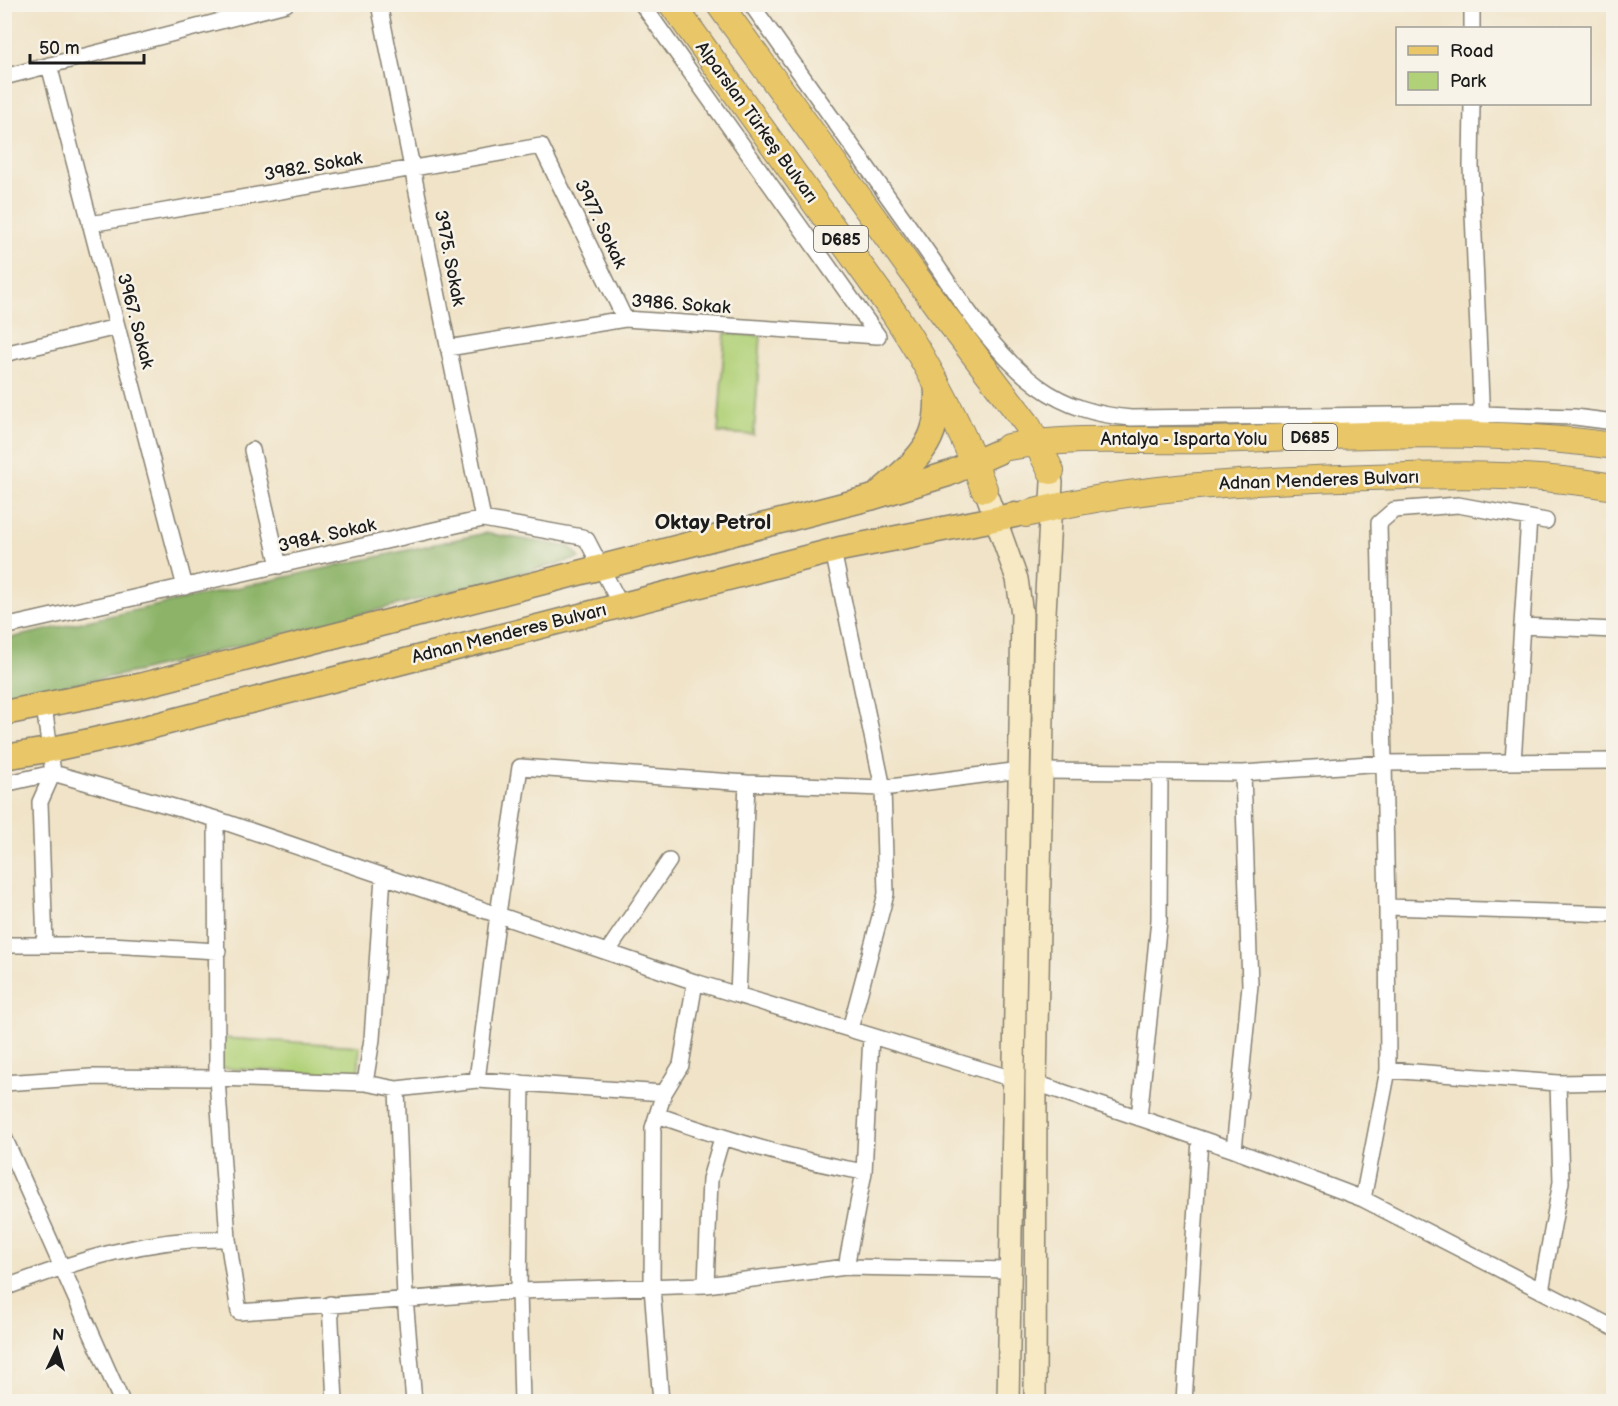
<svg xmlns="http://www.w3.org/2000/svg" width="1618" height="1406" viewBox="0 0 1618 1406" font-family="'Balsamiq Sans',sans-serif">
<style>
.green{fill:#b1d178;stroke:#66764a;stroke-width:1.5}
.forest{fill:#8cb368;stroke:#546842;stroke-width:1.5}
.lines{fill:none;stroke-linecap:round;stroke-linejoin:round}
.minor-casing{stroke:#868072;stroke-width:18}
.secondary-casing{stroke:#868072;stroke-width:24}
.primary-casing{stroke:#868072;stroke-width:27}
.trunk-casing{stroke:#868072;stroke-width:28}
.minor{stroke:#fff;stroke-width:15}
.secondary{stroke:#f6e9c3;stroke-width:21}
.primary{stroke:#e9c769;stroke-width:24}
.trunk{stroke:#e9c769;stroke-width:26}
.labels{text-anchor:middle;stroke-width:5;stroke-linejoin:round;paint-order:stroke}
.shield{fill:#f7f3e8;stroke:#5e5c59;stroke-width:1.5}
.shield-label{font-size:16px;font-weight:bold;fill:#1c1c1c}
.street-label{font-size:18px;fill:#1c1c1c;stroke:#f7f3e8}
.quarter-label{font-size:21px;font-weight:bold;fill:#1c1c1c;stroke:#f7f3e8}
</style>
<rect width="100%" height="100%" fill="#f7f3e8"/>
<filter id="ink" filterUnits="userSpaceOnUse"><feTurbulence type="fractalNoise" baseFrequency=".0167" numOctaves="2"/><feDisplacementMap in="SourceGraphic" scale="12" xChannelSelector="R" yChannelSelector="G"/><feConvolveMatrix kernelMatrix="1 2 1 2 8 2 1 2 1" color-interpolation-filters="sRGB"/></filter>
<filter id="wash" filterUnits="userSpaceOnUse"><feTurbulence type="fractalNoise" baseFrequency=".008" numOctaves="4" result="noise"/><feDisplacementMap in="SourceGraphic" scale="24" xChannelSelector="R" yChannelSelector="G"/><feGaussianBlur stdDeviation="1.35" result="paint"/><feColorMatrix in="noise" values="0 0 0 0 0 0 0 0 0 0 0 0 0 0 0 0 0 1.4 0 .05"/><feComposite in="paint" operator="in"/></filter>
<g filter="url(#wash)">
<rect width="100%" height="100%" fill="#f0e3c7"/>
<path class="green" d="M 725,333 L 761,336 L 754,435 L 718,433 Z
M 222,1038 L 360,1046 L 358,1076 L 220,1068 Z"/>
<path class="forest" d="M 485,533 L 570,547 L 580,558 L 140,671 L 5,698 L 5,639 Z"/>
</g>
<g filter="url(#ink)">
<g class="lines">
<g class="minor-casing">
<path id="minor" d="M 379,4 L 483,519
M 642,4 L 878,336
M 751,4 C 808,85 866,165 923,246 C 957,294 990,351 1038,386 C 1067,407 1097,415 1131,418 L 1482,414 L 1575,417 L 1614,422
M 1472,28 L 1472,4
M 49,65 L 185,587
M 4,77 L 286,4
M 1472,104 L 1471,166 L 1482,424
M 90,224 L 541,146 L 625,319
M 448,348 L 625,319 L 878,336
M 4,354 L 117,327
M 252,450 L 279,566
M 833,551 L 883,788 L 886,894 L 850,1029
M 1522,626 L 1614,630
M 4,627 L 483,519 L 582,537 L 587,540 L 620,604
M 44,706 L 53,773 L 216,819 L 217,1078 L 228,1239 L 239,1312 L 519,1291 L 706,1285 L 846,1267 L 1011,1270
M 1513,762 L 1529,518
M 1042,771 L 1243,773 L 1384,763 L 1614,761
M 4,784 L 53,773
M 216,819 L 695,982 L 1013,1079
M 1387,907 L 1614,914
M 4,945 L 110,945 L 218,951
M 45,945 L 40,802 L 53,773
M 608,951 L 669,861
M 738,995 L 747,783
M 1388,1070 L 1558,1083 L 1614,1082
M 477,1080 L 498,914 L 520,767 L 747,783 L 883,788 L 1020,770
M 4,1083 L 91,1077 L 217,1078 L 365,1083 L 397,1089 L 477,1080 L 664,1093
M 365,1083 L 372,1039 L 383,876
M 1036,1083 L 1234,1150 L 1363,1199 L 1614,1328
M 397,1089 L 405,1298 L 414,1402
M 657,1115 C 725,1139 793,1160 864,1172
M 1139,1118 L 1159,920 L 1160,773
M 4,1137 L 122,1402
M 1234,1150 L 1250,985 L 1243,773
M 1363,1199 L 1388,1070 L 1387,907 L 1379,523 L 1394,510 L 1458,505 L 1546,521
M 846,1267 L 864,1172 L 871,1036
M 706,1285 L 710,1179 L 722,1138
M 4,1288 C 79,1260 147,1237 228,1239
M 1541,1291 L 1561,1182 L 1558,1083
M 330,1304 L 335,1402
M 522,1402 L 519,1291 L 522,1083
M 661,1402 L 652,1287 L 653,1128 L 664,1093 L 681,1065 L 695,982
M 1184,1402 L 1200,1139"/>
</g>
<g class="secondary-casing">
<path id="secondary" d="M 988,498 L 1017,579 L 1022,614 L 1008,1402
M 1035,1402 L 1036,1083 L 1045,613 L 1052,482"/>
</g>
<g class="primary-casing">
<path id="primary" d="M 880,492 C 923,455 942,440 936,381
M 4,713 L 139,686 L 870,498 L 948,474 L 998,452
M 4,757 L 48,750 L 122,734 L 840,549 L 1015,515"/>
</g>
<g class="trunk-casing">
<path id="trunk" d="M 672,4 L 894,313 C 931,369 961,425 984,489
M 719,4 L 938,307 L 1027,424 L 1051,471
M 1008,447 C 1074,435 1141,442 1208,440 C 1343,436 1479,427 1614,446
M 1026,514 C 1130,487 1235,482 1341,478 C 1432,475 1524,471 1614,487"/>
</g>
<use href="#minor" class="minor"/>
<use href="#secondary" class="secondary"/>
<use href="#primary" class="primary"/>
<use href="#trunk" class="trunk"/>
</g>
</g>
<g class="labels">
<g class="shield">
<rect x="814" y="226" width="54" height="26" rx="4.5"/>
<rect x="1283" y="424" width="54" height="26" rx="4.5"/>
</g>
<g class="shield-label">
<text x="841" y="245">D685</text>
<text x="1310" y="443">D685</text>
</g>
<g class="street-label">
<text transform="translate(757 122) rotate(54)" y="6">Alparslan Türkeş Bulvarı</text>
<text transform="translate(313 166) rotate(-10)" y="6">3982. Sokak</text>
<text transform="translate(601 224) rotate(64)" y="6">3977. Sokak</text>
<text transform="translate(450 258) rotate(79)" y="6">3975. Sokak</text>
<text transform="translate(681 304) rotate(4)" y="6">3986. Sokak</text>
<text transform="translate(136 321) rotate(75)" y="6">3967. Sokak</text>
<text x="1184" y="445">Antalya - Isparta Yolu</text>
<text transform="translate(1319 480) rotate(-2)" y="6">Adnan Menderes Bulvarı</text>
<text transform="translate(327 535) rotate(-13)" y="6">3984. Sokak</text>
<text transform="translate(509 633) rotate(-14)" y="6">Adnan Menderes Bulvarı</text>
</g>
<g class="quarter-label">
<text x="713" y="529">Oktay Petrol</text>
</g>
</g>
<rect width="1618" height="1406" fill="none" stroke="#f7f3e8" stroke-width="24"/>
<rect x="1396" y="27" width="195" height="78" fill="#f7f3e8" stroke="#9f9d96" stroke-width="1.5"/>
<rect x="1408" y="46" width="30" height="9" fill="#e9c769" stroke="#9f9d96" stroke-width="1.5"/>
<text x="1450" y="57" font-size="18" fill="#1c1c1c">Road</text>
<rect x="1408" y="72" width="30" height="18" fill="#b1d178" stroke="#9f9d96" stroke-width="1.5"/>
<text x="1450" y="87" font-size="18" fill="#1c1c1c">Park</text>
<g transform="translate(57 1349) rotate(5)" stroke="#f7f3e8" stroke-width="4.5" paint-order="stroke">
<path d="M0-4.5L10 22L0 15L-10 22Z" fill="#1c1c1c"/>
<text y="-9" font-size="16" font-weight="bold" text-anchor="middle" fill="#1c1c1c">N</text>
</g>
<path d="M30 54v9h114v-9" fill="none" stroke="#1c1c1c" stroke-width="3"/>
<text x="39" y="54" font-size="18" fill="#1c1c1c" stroke="#f7f3e8" stroke-width="4.5" paint-order="stroke">50 m</text>
</svg>
